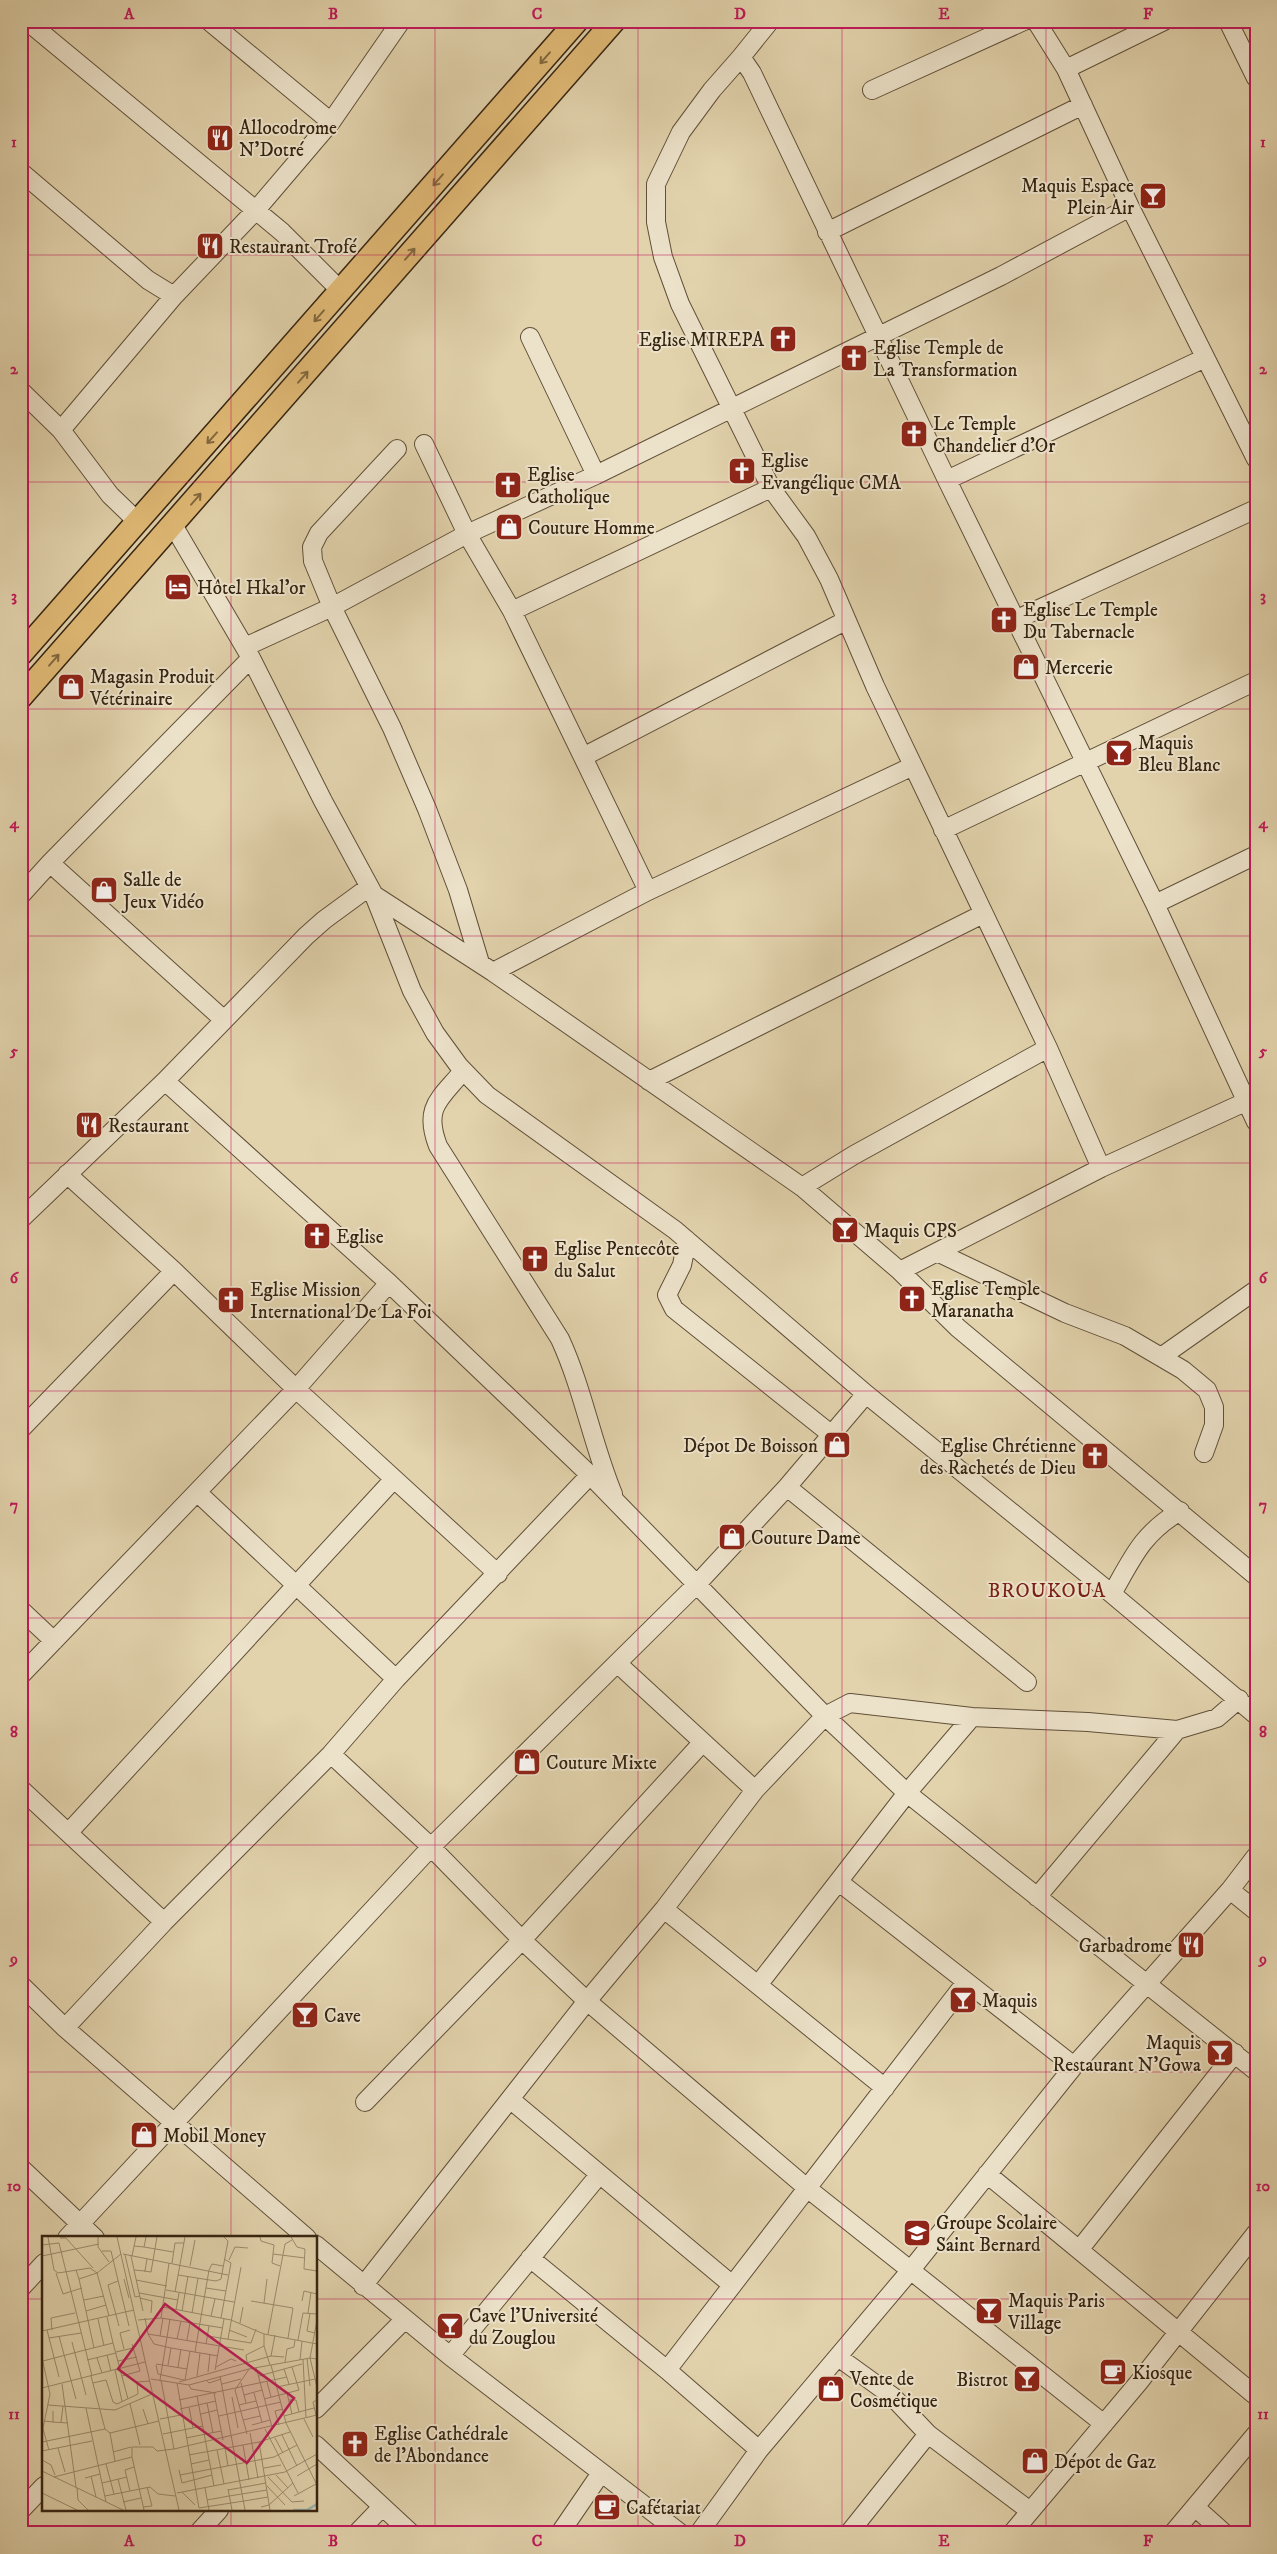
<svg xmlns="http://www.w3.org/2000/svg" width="1277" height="2554" viewBox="0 0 1277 2554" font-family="'IM FELL DW Pica',serif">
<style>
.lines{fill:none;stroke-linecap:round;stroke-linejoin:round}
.minor-casing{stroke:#605038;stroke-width:20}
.major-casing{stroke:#352411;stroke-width:25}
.minor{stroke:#ece2ca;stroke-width:18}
.major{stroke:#e1ba76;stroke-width:22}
.oneway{stroke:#82683e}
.grid{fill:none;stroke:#c2185b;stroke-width:1;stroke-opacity:0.55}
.labels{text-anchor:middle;stroke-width:4;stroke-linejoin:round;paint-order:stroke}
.poi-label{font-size:19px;fill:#352411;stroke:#ece2ca;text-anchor:start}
.neighbourhood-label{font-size:20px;letter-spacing:1px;fill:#7a1f14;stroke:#ece2ca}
.inset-river{fill:none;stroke:#96b6b1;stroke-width:2.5}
.inset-road{fill:none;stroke:#9d8d6f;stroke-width:1}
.view{fill:#c2185b;fill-opacity:0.15;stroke:#c2185b;stroke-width:2.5}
.inset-edge{fill:none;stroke:#352411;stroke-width:2.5}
.neatline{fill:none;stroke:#c2185b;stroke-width:2}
.grid-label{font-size:16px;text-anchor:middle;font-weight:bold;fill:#c2185b}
</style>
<rect width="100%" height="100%" fill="#e2d3ad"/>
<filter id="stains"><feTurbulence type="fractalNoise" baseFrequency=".004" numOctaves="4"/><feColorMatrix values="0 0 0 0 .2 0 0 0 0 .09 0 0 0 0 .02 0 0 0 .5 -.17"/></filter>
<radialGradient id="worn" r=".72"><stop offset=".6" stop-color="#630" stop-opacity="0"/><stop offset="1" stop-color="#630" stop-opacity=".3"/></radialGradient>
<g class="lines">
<g class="minor-casing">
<path id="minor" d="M 27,21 L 282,232 L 341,291
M 209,21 L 331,122
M 770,21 L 741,57 L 752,73 L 947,480 L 1155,904 L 1256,1122
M 1036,21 L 1066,69 L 1130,207 L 1256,459
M 1228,21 L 1256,78
M 741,57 L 712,90 L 681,132 L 656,184 L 656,222 L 663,257 L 680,304 L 771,488
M 1066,69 L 1164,21
M 872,90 L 1024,21
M 21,172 L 148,280 L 174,296 L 256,210 L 331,122 L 401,21
M 827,232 L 1083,105
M 530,337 L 596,475
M 21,391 L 61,430 L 110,495 L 138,522
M 61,430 L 174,296
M 424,444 L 467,534 L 512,611 L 648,891
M 397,449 L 319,533 L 312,547 L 313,561 L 332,607 L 392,728 L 427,809 L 458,890 L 480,963
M 947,480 L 1205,358
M 173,525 L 251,658 L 323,801 L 374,895 L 412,991 L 435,1033 L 459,1066 L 487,1095 L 675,1230 L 866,1394 L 1112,1594 L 1256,1715
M 512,611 L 771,488 L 806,536 L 829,579 L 875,686 L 1048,1048 L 1101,1168
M 1015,620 L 1256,509
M 245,647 L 332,607 L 467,534 L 596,475 L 1001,276 L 1130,207
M 583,757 L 845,621
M 943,830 L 1256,681
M 50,863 L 224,1020
M 21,895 L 50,863 L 251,658
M 374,895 L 493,972 L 802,1187 L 900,1271 L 958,1328 L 1256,1576
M 1155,904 L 1256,855
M 493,972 L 648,891 L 913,766
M 463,1071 C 440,1099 423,1107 438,1146 L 560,1339 C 583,1389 592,1443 613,1494
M 165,1081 L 389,1283 L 590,1475 L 825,1716 L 907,1793 L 1256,2071
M 649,1081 L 983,914
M 67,1174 L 174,1271 L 296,1389 L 498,1574
M 802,1187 L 854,1155 L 1048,1048
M 21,1219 L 165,1081 L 306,936 L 324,920 L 369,887
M 687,1240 L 682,1265 L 667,1295 L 674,1309 L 832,1435
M 937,1252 L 1065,1313 L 1125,1336 L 1183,1370 L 1207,1390 L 1214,1407 L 1214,1425 L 1204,1453
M 900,1271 L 1101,1168 L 1254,1098
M 1161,1357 L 1256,1290
M 21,1429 L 174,1271
M 787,1487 L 1027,1682
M 198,1493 L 396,1679
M 1112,1594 C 1133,1557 1142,1534 1180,1511
M 21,1610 L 54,1641
M 617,1663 L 755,1790
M 21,1675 L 296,1389 L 389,1283
M 331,1754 L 431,1847 L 522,1940 L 587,2001 L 807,2188 L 1104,2424
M 21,1789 L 164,1922
M 69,1832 L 394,1479
M 839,1882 L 1074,2066
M 1230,1890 L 1256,1911
M 1037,1897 L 1177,1730
M 664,1909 L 885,2088
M 21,1985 L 65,2028 L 307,2238
M 758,1985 L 907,1793 L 972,1717
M 65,2028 L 164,1922 L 331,1754 L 396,1679 L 590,1475
M 511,2100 L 731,2284
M 365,2102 L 522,1940 L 702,1743
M 21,2168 L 95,2238
M 987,2174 L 1256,2396
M 67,2238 L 431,1847 L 697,1584 L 787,1487 L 866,1394
M 316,2245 L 450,2356 L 680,2533
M 1079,2250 L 1235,2053
M 530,2258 L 667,2370 L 759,2450
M 363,2286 L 587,2001 L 664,1909 L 755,1790 L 825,1716 L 850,1703 L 972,1717 L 1088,1722 L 1177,1730 L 1217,1718 L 1239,1699
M 21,2288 L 44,2263
M 450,2356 L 599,2175
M 838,2357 L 892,2396 L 928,2434
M 667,2370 L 966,1982
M 316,2409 L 405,2319
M 316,2445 L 411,2533
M 1195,2507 L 1224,2533
M 21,2510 L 44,2486
M 198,2533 L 219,2510
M 357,2533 L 382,2507
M 560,2533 L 601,2473
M 699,2533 L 759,2450 L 910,2271 L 1074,2066 L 1230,1890 L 1256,1856
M 849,2533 L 928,2434 L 1030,2511
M 1012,2533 L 1139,2382 L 1256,2233
M 1173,2533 L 1256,2434"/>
</g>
<g class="major-casing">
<path id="major" d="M 21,654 L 577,21
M 21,697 L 614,21"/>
</g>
<use href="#minor" class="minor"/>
<use href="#major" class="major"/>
</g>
<defs><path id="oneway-shaft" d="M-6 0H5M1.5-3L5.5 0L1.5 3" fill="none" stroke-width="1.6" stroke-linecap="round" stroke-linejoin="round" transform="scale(1.25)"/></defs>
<g class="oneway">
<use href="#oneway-shaft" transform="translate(545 58) rotate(131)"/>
<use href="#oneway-shaft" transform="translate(438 180) rotate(131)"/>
<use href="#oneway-shaft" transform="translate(410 254) rotate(-49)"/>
<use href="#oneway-shaft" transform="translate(319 316) rotate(131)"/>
<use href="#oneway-shaft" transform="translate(303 377) rotate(-49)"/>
<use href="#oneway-shaft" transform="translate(212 438) rotate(132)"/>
<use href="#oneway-shaft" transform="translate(196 499) rotate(-49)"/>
<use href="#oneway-shaft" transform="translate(54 660) rotate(-49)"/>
</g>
<path class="grid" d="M 231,21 L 231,2238M 435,21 L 435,2533M 638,21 L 638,2533M 842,21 L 842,2533M 1046,21 L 1046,2533M 21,255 L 1256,255M 21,482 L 1256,482M 21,709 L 1256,709M 21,936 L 1256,936M 21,1163 L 1256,1163M 21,1391 L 1256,1391M 21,1618 L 1256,1618M 21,1845 L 1256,1845M 21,2072 L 1256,2072M 21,2299 L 44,2299M 316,2299 L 1256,2299M 231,2510 L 231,2533"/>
<defs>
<g id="restaurant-square" transform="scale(1.4375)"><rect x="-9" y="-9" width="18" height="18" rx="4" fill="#8f2418" stroke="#ece2ca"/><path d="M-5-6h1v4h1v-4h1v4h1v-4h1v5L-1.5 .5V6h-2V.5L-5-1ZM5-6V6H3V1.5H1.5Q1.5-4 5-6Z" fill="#fff"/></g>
<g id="bar-square" transform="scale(1.4375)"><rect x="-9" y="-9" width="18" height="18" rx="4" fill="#8f2418" stroke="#ece2ca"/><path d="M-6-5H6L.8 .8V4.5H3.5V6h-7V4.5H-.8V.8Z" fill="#fff"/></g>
<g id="church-square" transform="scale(1.4375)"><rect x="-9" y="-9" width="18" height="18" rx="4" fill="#8f2418" stroke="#ece2ca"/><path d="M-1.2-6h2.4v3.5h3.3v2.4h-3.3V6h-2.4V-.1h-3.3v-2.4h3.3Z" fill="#fff"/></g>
<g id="shop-square" transform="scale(1.4375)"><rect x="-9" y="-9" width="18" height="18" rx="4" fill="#8f2418" stroke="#ece2ca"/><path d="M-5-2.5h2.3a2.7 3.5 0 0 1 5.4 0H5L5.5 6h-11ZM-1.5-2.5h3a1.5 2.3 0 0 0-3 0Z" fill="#fff"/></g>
<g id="hotel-square" transform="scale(1.4375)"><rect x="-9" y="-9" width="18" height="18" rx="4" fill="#8f2418" stroke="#ece2ca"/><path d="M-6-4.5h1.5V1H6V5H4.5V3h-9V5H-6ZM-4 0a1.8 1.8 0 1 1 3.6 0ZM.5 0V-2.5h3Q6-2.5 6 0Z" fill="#fff"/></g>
<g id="school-square" transform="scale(1.4375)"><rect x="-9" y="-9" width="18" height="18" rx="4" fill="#8f2418" stroke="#ece2ca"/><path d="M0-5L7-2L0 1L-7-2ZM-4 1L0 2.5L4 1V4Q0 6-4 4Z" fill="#fff"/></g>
<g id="cafe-square" transform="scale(1.4375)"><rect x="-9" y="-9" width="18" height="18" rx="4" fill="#8f2418" stroke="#ece2ca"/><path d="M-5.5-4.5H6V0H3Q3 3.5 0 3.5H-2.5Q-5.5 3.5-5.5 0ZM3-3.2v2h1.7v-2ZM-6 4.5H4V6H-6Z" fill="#fff"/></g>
</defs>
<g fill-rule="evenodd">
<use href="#restaurant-square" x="220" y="138"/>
<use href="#bar-square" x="1153" y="196"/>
<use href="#restaurant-square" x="210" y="246"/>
<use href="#church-square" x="783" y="339"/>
<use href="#church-square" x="854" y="358"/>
<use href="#church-square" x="914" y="434"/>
<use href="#church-square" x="742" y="471"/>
<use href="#church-square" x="508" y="485"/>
<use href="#shop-square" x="509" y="527"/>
<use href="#hotel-square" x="178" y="587"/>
<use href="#church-square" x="1004" y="620"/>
<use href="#shop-square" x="1026" y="667"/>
<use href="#shop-square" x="71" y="687"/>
<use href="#bar-square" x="1119" y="753"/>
<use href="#shop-square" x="104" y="890"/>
<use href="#restaurant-square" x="89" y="1125"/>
<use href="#bar-square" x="845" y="1230"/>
<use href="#church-square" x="317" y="1236"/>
<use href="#church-square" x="535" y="1259"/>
<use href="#church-square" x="912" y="1299"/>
<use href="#church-square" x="231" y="1300"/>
<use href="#shop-square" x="837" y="1445"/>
<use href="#church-square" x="1095" y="1456"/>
<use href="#shop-square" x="732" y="1537"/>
<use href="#shop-square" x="527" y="1762"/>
<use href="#restaurant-square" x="1191" y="1945"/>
<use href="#bar-square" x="963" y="2000"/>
<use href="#bar-square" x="305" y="2015"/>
<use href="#bar-square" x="1220" y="2053"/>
<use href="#shop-square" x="144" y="2135"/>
<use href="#school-square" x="917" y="2233"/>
<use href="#bar-square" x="989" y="2311"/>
<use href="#bar-square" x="450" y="2326"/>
<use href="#cafe-square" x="1113" y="2372"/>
<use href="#bar-square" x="1027" y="2379"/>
<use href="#shop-square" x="831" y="2389"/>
<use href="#church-square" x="355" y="2444"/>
<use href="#shop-square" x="1035" y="2461"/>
<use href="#cafe-square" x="607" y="2507"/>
</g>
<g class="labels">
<g class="poi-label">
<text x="239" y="134">Allocodrome<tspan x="239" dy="22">N’Dotré</tspan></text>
<text x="1134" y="192" text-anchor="end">Maquis Espace<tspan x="1134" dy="22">Plein Air</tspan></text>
<text x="229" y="253">Restaurant Trofé</text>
<text x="764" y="346" text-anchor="end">Eglise MIREPA</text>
<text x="873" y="354">Eglise Temple de<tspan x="873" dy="22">La Transformation</tspan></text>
<text x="933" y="430">Le Temple<tspan x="933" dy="22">Chandelier d'Or</tspan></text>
<text x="761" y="467">Eglise<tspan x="761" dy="22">Evangélique CMA</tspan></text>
<text x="527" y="481">Eglise<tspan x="527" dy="22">Catholique</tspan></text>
<text x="528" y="534">Couture Homme</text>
<text x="197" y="594">Hôtel Hkal'or</text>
<text x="1023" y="616">Eglise Le Temple<tspan x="1023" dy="22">Du Tabernacle</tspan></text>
<text x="1045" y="674">Mercerie</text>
<text x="90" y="683">Magasin Produit<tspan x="90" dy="22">Vétérinaire</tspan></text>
<text x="1138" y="749">Maquis<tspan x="1138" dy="22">Bleu Blanc</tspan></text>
<text x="123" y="886">Salle de<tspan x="123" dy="22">Jeux Vidéo</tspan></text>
<text x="108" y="1132">Restaurant</text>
<text x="864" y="1237">Maquis CPS</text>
<text x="336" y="1243">Eglise</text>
<text x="554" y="1255">Eglise Pentecôte<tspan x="554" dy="22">du Salut</tspan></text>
<text x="931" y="1295">Eglise Temple<tspan x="931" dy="22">Maranatha</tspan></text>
<text x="250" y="1296">Eglise Mission<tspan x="250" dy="22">International De La Foi</tspan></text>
<text x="818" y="1452" text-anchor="end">Dépot De Boisson</text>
<text x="1076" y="1452" text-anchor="end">Eglise Chrétienne<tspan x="1076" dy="22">des Rachetés de Dieu</tspan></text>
<text x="751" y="1544">Couture Dame</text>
<text x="546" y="1769">Couture Mixte</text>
<text x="1172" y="1952" text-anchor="end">Garbadrome</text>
<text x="982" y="2007">Maquis</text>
<text x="324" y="2022">Cave</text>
<text x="1201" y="2049" text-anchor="end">Maquis<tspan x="1201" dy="22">Restaurant N'Gowa</tspan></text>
<text x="163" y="2142">Mobil Money</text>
<text x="936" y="2229">Groupe Scolaire<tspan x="936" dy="22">Saint Bernard</tspan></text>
<text x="1008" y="2307">Maquis Paris<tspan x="1008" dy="22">Village</tspan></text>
<text x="469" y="2322">Cave l'Université<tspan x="469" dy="22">du Zouglou</tspan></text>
<text x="1132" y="2379">Kiosque</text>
<text x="850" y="2385">Vente de<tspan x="850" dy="22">Cosmétique</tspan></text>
<text x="1008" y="2386" text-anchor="end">Bistrot</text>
<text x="374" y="2440">Eglise Cathédrale<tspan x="374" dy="22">de l'Abondance</tspan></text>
<text x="1054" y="2468">Dépot de Gaz</text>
<text x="626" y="2514">Cafétariat</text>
</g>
<g class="neighbourhood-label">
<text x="1047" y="1597">BROUKOUA</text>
</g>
</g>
<g transform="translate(42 2236)">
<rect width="275" height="275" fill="#e2d3ad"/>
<path class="inset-river" d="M 251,274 L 265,274 L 275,268"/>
<path class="inset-road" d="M 6,1 L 12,34 L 16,37 L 48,32 L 55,37 L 79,18M 56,1 L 56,11 L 67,26M 75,1 L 137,274M 218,1 L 219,5 L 232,9 L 231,18 L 263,22M 249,1 L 255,11 L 263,13 L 262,33 L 275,35M 18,2 L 24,2 L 51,32M 0,9 L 17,7 L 50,140M 92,10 L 102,11 L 104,1M 102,11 L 131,16M 60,15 L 69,15 L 87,90M 81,18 L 186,39M 231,18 L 230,27 L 238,30M 83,19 L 93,61 L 98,60M 0,20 L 57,8M 89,20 L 101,75M 90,20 L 94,1M 187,24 L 193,11 L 206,12M 130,27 L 133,7 L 142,7M 148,30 L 153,4M 34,34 L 37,43 L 55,37 L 67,80M 92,34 L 103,35 L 105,23M 102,35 L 109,36 L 115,1M 14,37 L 21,58 L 40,52M 136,39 L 174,45 L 179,43 L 186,5 L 182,1M 37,43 L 52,112M 82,43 L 87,62M 94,44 L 125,50M 76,45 L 66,49 L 77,90M 164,52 L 184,55M 124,54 L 192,66M 133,56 L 143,1M 97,57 L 136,64M 98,62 L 110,65 L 109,77M 42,64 L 62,60M 209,65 L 251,72 L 246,102M 260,65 L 262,55 L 275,58M 222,67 L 225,43M 121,71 L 189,84 L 222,98 L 275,108M 134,74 L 137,57M 44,75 L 64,69M 140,75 L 146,40M 150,77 L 156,42M 266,77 L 269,56M 268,77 L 265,95 L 273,97M 169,80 L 173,63M 103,82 L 106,98 L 202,114M 119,82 L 127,27M 179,82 L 189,27 L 182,23M 56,83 L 62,110M 96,84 L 119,82 L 181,92M 198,87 L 201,71M 5,94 L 17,141M 10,94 L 9,82 L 33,77M 187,94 L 205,101M 0,95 L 92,74M 106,98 L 112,108 L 129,112M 222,98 L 222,110 L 228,129M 226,98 L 243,8 L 250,4M 17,100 L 34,163M 118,100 L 121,82M 166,100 L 209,107 L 214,93M 7,102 L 39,97M 135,103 L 139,85M 186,103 L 199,31M 145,104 L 148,87M 256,104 L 261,77 L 275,78M 30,106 L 44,159M 71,107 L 86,163M 164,108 L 167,90M 82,113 L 78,97 L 88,94M 43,114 L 71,107 L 65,81M 74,116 L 91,112M 153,116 L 167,34 L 170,28 L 181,30M 65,119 L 69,135M 229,120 L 233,99M 0,122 L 8,158 L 0,197M 55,122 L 60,137M 265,122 L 268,150M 261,123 L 264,182M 275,123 L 268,122 L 275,151M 45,124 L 74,117M 258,124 L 260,105M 1,125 L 43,114M 76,125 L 95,121M 205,126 L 204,119 L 222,110M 243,126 L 245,113 L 252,111 L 253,104M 114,128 L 145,133M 114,129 L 116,138 L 142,144M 126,129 L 129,112 L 176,120M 229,129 L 244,187 L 275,249M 136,131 L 139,113M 174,131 L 189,123 L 194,125M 214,131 L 230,191M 242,133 L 247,148M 73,134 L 80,165M 173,134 L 182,83M 166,136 L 168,118M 49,140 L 63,193 L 68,197 L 117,185M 80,140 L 98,135 L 90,108M 155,140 L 158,117M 178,140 L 203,274M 217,140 L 260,128M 109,143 L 147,149 L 207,133 L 268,122 L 275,84M 118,144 L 128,83M 119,144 L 132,213M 143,144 L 148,115M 164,144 L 167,147 L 179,143M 137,146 L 229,120 L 242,121M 225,146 L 229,161M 51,147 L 64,144 L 71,166 L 75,168 L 96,158 L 95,146 L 108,145M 135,147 L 157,272 L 202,265M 199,147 L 204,167M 20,148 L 34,251M 180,148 L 199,143M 147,149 L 149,153 L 174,157M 235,151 L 273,143M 0,152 L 103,126M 172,157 L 181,204M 212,157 L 220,186M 245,157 L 250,178M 202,159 L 220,154M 155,160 L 172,250M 190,161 L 196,192M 222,163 L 257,154 L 250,131M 137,164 L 245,141M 247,164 L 254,164 L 257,176M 165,167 L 171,197M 88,168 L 98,209M 6,169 L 73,174 L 110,158M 197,169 L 214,165M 147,171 L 151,192M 44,172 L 64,266M 101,173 L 106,188M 138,173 L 174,165M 159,178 L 175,174M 274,179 L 271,166 L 275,164M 177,180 L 239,166M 242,180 L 272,172M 118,183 L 139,179M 262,183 L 271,201M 201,184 L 218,180M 2,185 L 11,186 L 11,175M 11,186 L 26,187M 19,186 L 21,170M 210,189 L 228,184M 237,189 L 233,175 L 241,173M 1,193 L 7,214M 223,193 L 256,257M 68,197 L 73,225M 208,197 L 216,242M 121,198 L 161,190M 205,198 L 193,154 L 207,133M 240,199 L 255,230M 144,202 L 179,195M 233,202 L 241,217M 0,206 L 63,193M 217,206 L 228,274M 201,209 L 207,244M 16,212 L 23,236M 183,212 L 186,230M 175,214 L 182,248M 0,215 L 50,205M 71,216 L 89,211M 147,219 L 217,206 L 248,196M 90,221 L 90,211 L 111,211 L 115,215 L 132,213 L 275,179M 0,224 L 9,229 L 13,239M 64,228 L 72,258M 149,228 L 167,224M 222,232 L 239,229M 137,234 L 140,247 L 170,239M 0,235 L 81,274M 138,239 L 232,221 L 255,209M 234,239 L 246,252M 49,240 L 54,261M 255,240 L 275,228M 12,241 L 90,221 L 102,274M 226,241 L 250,266 L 262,265M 43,242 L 58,238M 76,243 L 84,274M 60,247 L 85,241M 225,250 L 243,269M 35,252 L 36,264 L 46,274M 163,252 L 167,274M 186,253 L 190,274M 186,254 L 224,247M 88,255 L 83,234 L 92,231M 140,256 L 153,269M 0,257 L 35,274M 135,257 L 243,236 L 275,218M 63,260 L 108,251 L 116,258 L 133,260M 187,260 L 225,254M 252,260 L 274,248M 165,264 L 187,260M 202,265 L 226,261M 81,266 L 99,262M 101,271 L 110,270 L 105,251M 219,271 L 227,269 L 251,247"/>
<path class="view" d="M 123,68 L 252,162 L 205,227 L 76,133 Z"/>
<rect width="275" height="275" class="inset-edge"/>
</g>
<rect width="1277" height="2554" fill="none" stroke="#e2d3ad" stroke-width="55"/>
<rect x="28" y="28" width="1222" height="2498" class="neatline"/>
<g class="grid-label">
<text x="129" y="19">A</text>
<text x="333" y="19">B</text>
<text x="537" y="19">C</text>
<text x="740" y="19">D</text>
<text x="944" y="19">E</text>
<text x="1148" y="19">F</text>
<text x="14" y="147">1</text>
<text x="1263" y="147">1</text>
<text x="14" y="374">2</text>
<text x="1263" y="374">2</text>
<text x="14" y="601">3</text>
<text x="1263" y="601">3</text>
<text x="14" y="828">4</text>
<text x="1263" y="828">4</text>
<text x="14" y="1056">5</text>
<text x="1263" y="1056">5</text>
<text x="14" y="1283">6</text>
<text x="1263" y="1283">6</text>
<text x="14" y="1510">7</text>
<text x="1263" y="1510">7</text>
<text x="14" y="1737">8</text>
<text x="1263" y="1737">8</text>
<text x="14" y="1964">9</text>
<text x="1263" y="1964">9</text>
<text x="14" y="2191">10</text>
<text x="1263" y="2191">10</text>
<text x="14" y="2419">11</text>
<text x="1263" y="2419">11</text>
<text x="129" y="2546">A</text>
<text x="333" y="2546">B</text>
<text x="537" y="2546">C</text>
<text x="740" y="2546">D</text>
<text x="944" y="2546">E</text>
<text x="1148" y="2546">F</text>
</g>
<rect width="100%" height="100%" filter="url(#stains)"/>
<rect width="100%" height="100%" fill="url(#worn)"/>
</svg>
